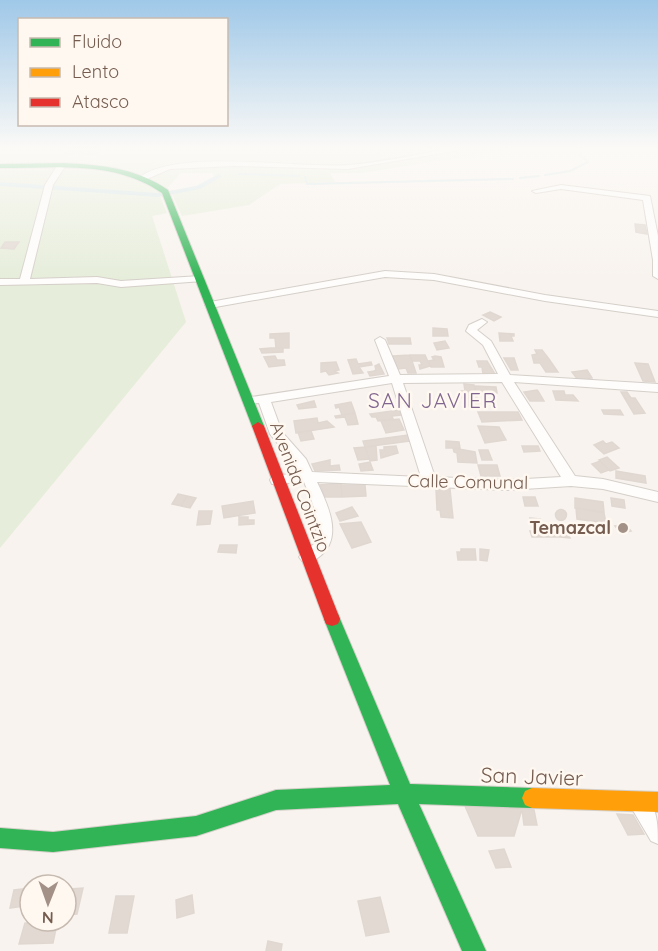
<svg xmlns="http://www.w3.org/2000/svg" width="658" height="951" viewBox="0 0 658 951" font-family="Quicksand,sans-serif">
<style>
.green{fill:#e6edda}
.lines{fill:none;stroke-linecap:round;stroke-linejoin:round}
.stream{stroke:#d1e5e7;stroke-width:2}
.canal{fill:#d1e5e7;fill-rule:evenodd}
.building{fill:#e2d9d3;stroke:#e0d7d1;stroke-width:1.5}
.street-casing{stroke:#d5cfc9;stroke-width:2}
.fast-casing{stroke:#d5cfc9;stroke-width:2}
.slow-casing{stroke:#d5cfc9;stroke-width:2}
.jam-casing{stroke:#d5cfc9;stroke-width:2}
.street{fill:#fefdfc;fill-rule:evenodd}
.fast{fill:#30b455;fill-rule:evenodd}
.slow{fill:#ff9f0a;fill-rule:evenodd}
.jam{fill:#e5322d;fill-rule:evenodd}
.poi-dot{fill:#a39187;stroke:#fef8f1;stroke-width:2}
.labels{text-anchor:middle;stroke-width:5;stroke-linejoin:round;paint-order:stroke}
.street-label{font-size:18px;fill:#755c4f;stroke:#fef8f1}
.poi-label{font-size:18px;font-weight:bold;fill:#755c4f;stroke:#fef8f1;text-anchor:end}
.quarter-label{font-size:21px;letter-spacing:1.5px;fill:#816790;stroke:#fef8f1}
.near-street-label{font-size:21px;fill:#755c4f;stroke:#fef8f1}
</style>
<rect width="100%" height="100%" fill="#f8f3ee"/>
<path class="green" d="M 0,148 L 519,148 L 362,173 L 330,173 L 335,182 L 280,184 L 249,205 L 182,216 L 171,192 L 194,188 L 214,177 L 213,173 L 181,173 L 160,196 L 167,213 L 152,216 L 186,322 L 0,548 Z"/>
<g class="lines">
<path class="stream" d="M 239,174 L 299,176
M 545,175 L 570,171 L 588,162 L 579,154 L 582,151 L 580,148
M 305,177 L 307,184 L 513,179
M 520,178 L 539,176"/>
<path class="canal" d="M 219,174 L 222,176 L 221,177 L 200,189 L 158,197 L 0,186 L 0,182 L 158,193 L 196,186 Z"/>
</g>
<path class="building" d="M 74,148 L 92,148 L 97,151 L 94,155 L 85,155 L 87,152 L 69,154 Z
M 635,224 L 645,225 L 647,234 L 636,232 Z
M 5,242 L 19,242 L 14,249 L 1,248 Z
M 490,312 L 501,317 L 494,321 L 483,315 Z
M 433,328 L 447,329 L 448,336 L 433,336 Z
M 289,333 L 289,348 L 276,348 L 275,338 L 270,338 L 270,334 Z
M 499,333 L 514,334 L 514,336 L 511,336 L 513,341 L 500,341 Z
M 387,338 L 410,338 L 411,344 L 389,344 Z
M 445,341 L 449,348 L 437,350 L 434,343 Z
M 271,348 L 283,348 L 283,352 L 262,353 L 260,349 Z
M 535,350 L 542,350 L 549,359 L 533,359 L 532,355 L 537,354 Z
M 410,355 L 425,355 L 430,366 L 420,369 L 419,365 L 422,365 L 420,361 L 412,361 Z
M 410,355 L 416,373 L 408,373 L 406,368 L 398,369 L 393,356 Z
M 275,356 L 277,360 L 284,360 L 285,365 L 269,367 L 264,357 Z
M 435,356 L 441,357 L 444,367 L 431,367 L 428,361 L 434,360 L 432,357 Z
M 504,358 L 514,358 L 518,370 L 511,370 Z
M 356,359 L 358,364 L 371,362 L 372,365 L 359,367 L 363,373 L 353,374 L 348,360 Z
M 533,359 L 549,359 L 558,372 L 546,372 L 540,363 L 534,363 Z
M 477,361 L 487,361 L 495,374 L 483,374 L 482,367 L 479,367 Z
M 336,362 L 339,370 L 334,371 L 338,373 L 329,375 L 326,371 L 321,372 L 321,363 Z
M 635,363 L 648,364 L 655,382 L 643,381 Z
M 379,364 L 384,374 L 370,376 L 368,372 L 374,371 L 376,370 L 375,366 Z
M 587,370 L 592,378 L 578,380 L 572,372 Z
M 464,384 L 474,385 L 479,406 L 464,406 L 461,391 L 465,391 Z
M 475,386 L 496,387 L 497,393 L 476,392 Z
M 537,390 L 538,391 L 544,401 L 530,401 L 524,392 Z
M 553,391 L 564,391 L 565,395 L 573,395 L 578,401 L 556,400 Z
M 621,392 L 627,392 L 631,398 L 635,398 L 645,413 L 634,414 Z
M 314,401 L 316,407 L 299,409 L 297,405 Z
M 351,402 L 355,413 L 342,415 L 339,407 L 336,408 L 335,405 Z
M 399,410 L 401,415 L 392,416 L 393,419 L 378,421 L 376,417 L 372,417 L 370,414 Z
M 602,410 L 620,410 L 623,415 L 604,414 Z
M 478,412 L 518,412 L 522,420 L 482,422 Z
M 355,413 L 358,424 L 348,425 L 345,417 L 336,418 L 335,416 Z
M 317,418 L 318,423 L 327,421 L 334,427 L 296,433 L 294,421 Z
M 399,419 L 404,430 L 386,433 L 381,421 Z
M 478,426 L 499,427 L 506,440 L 485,443 Z
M 311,431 L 314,439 L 301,441 L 298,432 Z
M 408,435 L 411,441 L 365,447 L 363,441 Z
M 446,441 L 459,442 L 460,448 L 446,448 Z
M 603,441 L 606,444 L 612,442 L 619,448 L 604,454 L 594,445 Z
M 376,446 L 377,460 L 370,461 L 365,447 Z
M 396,446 L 398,453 L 381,458 L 380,450 L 384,450 L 384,447 Z
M 522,446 L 538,446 L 540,451 L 524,452 Z
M 365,447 L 369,459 L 358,460 L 354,448 Z
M 453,448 L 475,452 L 477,463 L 458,462 L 457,453 L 454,452 Z
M 479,450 L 488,450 L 492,460 L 482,460 Z
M 607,457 L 619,468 L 610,471 L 599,460 Z
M 330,460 L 330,466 L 339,465 L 340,470 L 315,471 L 312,464 Z
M 600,461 L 609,470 L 601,473 L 592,464 Z
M 370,462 L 373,470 L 361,471 L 359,464 Z
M 478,465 L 497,465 L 500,476 L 481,476 Z
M 616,471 L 645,476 L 646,483 L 616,478 Z
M 341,483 L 342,497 L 325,497 L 320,485 Z
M 341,485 L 365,485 L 366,496 L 342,497 Z
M 436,489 L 450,489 L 453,518 L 441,517 L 440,510 L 437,510 Z
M 178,494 L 187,496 L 181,506 L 172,504 Z
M 187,496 L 196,498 L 190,508 L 181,506 Z
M 523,497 L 535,497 L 538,506 L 525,506 Z
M 575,498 L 603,502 L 604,512 L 575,508 Z
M 611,498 L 624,500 L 625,508 L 612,506 Z
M 253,501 L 255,513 L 224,518 L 222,506 Z
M 352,507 L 358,516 L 340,521 L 336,513 Z
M 576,508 L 604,513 L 606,523 L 577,519 Z
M555.5 515a5.5 5.5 0 1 1 11 0a5.5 5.5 0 1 1-11 0Z
M 199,511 L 212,511 L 210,524 L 197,525 Z
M 239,517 L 248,517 L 248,520 L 254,520 L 254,524 L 239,525 Z
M 530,518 L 540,519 L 541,524 L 555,524 L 560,537 L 532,537 L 530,531 L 533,531 Z
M 361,522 L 371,542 L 352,548 L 340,524 Z
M 625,524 L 631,531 L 621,533 L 615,526 Z
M 563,525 L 582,525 L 584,532 L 568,533 L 570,538 L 560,537 L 559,533 L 565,534 Z
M 220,545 L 237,545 L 236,553 L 218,552 Z
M 461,549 L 475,549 L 476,560 L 458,560 L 457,552 L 461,552 Z
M 480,549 L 489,550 L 487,561 L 480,560 Z
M 465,806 L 522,809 L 514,836 L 478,836 Z
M 522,809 L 534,810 L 537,825 L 524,825 Z
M 617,814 L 633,815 L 644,834 L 628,835 Z
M 504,849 L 511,867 L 496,868 L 489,851 Z
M 30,888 L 30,905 L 10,908 L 14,890 Z
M 83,888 L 77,914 L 66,915 L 70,889 Z
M 192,895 L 194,913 L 177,918 L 176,900 Z
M 116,896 L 134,896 L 127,933 L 109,933 Z
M 380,897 L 389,932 L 366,936 L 358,901 Z
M 25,923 L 57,924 L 53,943 L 19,944 Z
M 268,941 L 282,944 L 281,951 L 266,951 Z"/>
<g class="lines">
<g class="street-casing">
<path id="street" d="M 453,148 L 472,148 L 348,169 L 234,166 L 170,169 L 147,179 L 140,177 C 181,148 297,169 349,165 C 384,162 419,154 453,148 Z
M 57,166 L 64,168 L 53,185 L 30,279 L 97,277 L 121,281 L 200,276 L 203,277 L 203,281 L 121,287 L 97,283 L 0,285 L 0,279 L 20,279 L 45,185 Z
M 561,185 L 650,196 L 658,236 L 658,279 L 653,276 L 653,260 L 643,200 L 561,189 L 536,193 L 532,191 Z
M 385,271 L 434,274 L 545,295 L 658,311 L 658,317 L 545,301 L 434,280 L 385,277 L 210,308 L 205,305 L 210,302 Z
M 482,319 L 487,322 L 477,330 L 491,341 L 510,375 L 658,384 L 658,392 L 514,382 L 575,476 L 603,479 L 658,492 L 658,502 L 603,489 L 571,486 L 507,490 L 317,482 C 328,505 344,538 319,557 C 313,561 309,564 302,561 L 299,557 L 302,553 L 314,544 C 320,518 314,506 304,482 L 272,484 L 270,480 L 272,476 L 299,473 L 295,464 L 270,434 L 259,403 L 245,404 L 243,401 L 245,398 L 389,376 L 375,340 L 380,337 L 385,340 L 400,375 L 498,374 L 483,345 L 466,331 L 469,325 ZM 502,382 L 561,477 L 507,480 L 435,477 L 403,383 ZM 392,383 L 421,477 L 312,472 L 306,459 L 282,432 L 271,402 Z
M 638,792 C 658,801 658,825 658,844 L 651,841 L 628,802 L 631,795 Z"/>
</g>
<g class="fast-casing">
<path id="fast" d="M 64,163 C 102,165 136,168 168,190 L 264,426 L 262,429 L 254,429 L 252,426 L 162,193 C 115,160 55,168 0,168 L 0,164 Z
M 332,612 L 338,614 L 340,619 L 410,784 L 532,788 L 539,791 L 542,798 L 539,805 L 532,808 L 419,804 L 486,951 L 462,951 L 398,804 L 276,810 L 196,836 L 53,852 L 0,848 L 0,828 L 53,832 L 196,816 L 276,790 L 390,785 L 324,619 L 326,614 Z"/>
</g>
<g class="slow-casing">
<path id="slow" d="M 532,788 L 658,792 L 658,812 L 532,808 L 525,805 L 522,798 L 525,791 Z"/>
</g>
<g class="jam-casing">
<path id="jam" d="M 258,422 L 264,426 L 340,619 L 338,624 L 332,626 L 326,624 L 324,619 L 252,426 Z"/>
</g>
<use href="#street" class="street"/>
<use href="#fast" class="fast"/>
<use href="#slow" class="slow"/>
<use href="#jam" class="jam"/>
</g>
<linearGradient id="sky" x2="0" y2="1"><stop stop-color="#9fc8e8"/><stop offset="0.53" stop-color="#fcfaf7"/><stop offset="1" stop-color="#fcfaf7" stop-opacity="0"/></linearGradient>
<rect width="658" height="281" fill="url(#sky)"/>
<circle class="poi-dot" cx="623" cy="528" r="6"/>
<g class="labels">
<g class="street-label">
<text transform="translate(468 482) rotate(1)" y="6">Calle Comunal</text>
<text transform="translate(300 487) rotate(69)" y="6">Avenida Cointzio</text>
</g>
<g class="poi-label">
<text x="611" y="534">Temazcal</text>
</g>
<g class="quarter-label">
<text x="433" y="408">SAN JAVIER</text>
</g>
<g class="near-street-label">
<text transform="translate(532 777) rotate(2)" y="7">San Javier</text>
</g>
</g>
<rect x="18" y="18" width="210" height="108" fill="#fef8f1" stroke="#c7bab0" stroke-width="1.5"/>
<rect x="30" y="38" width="30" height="9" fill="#30b455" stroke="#c7bab0" stroke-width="1.5"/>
<text x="72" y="48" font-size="18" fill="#755c4f">Fluido</text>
<rect x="30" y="68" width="30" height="9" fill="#ff9f0a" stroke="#c7bab0" stroke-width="1.5"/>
<text x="72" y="78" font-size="18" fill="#755c4f">Lento</text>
<rect x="30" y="98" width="30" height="9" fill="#e5322d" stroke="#c7bab0" stroke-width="1.5"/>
<text x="72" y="108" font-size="18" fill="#755c4f">Atasco</text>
<g transform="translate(48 903) rotate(181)"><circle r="28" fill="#fef8f1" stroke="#c7bab0" stroke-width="1.5"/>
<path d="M0-4.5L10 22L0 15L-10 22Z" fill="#a39187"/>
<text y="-9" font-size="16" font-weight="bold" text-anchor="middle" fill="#755c4f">N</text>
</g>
</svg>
